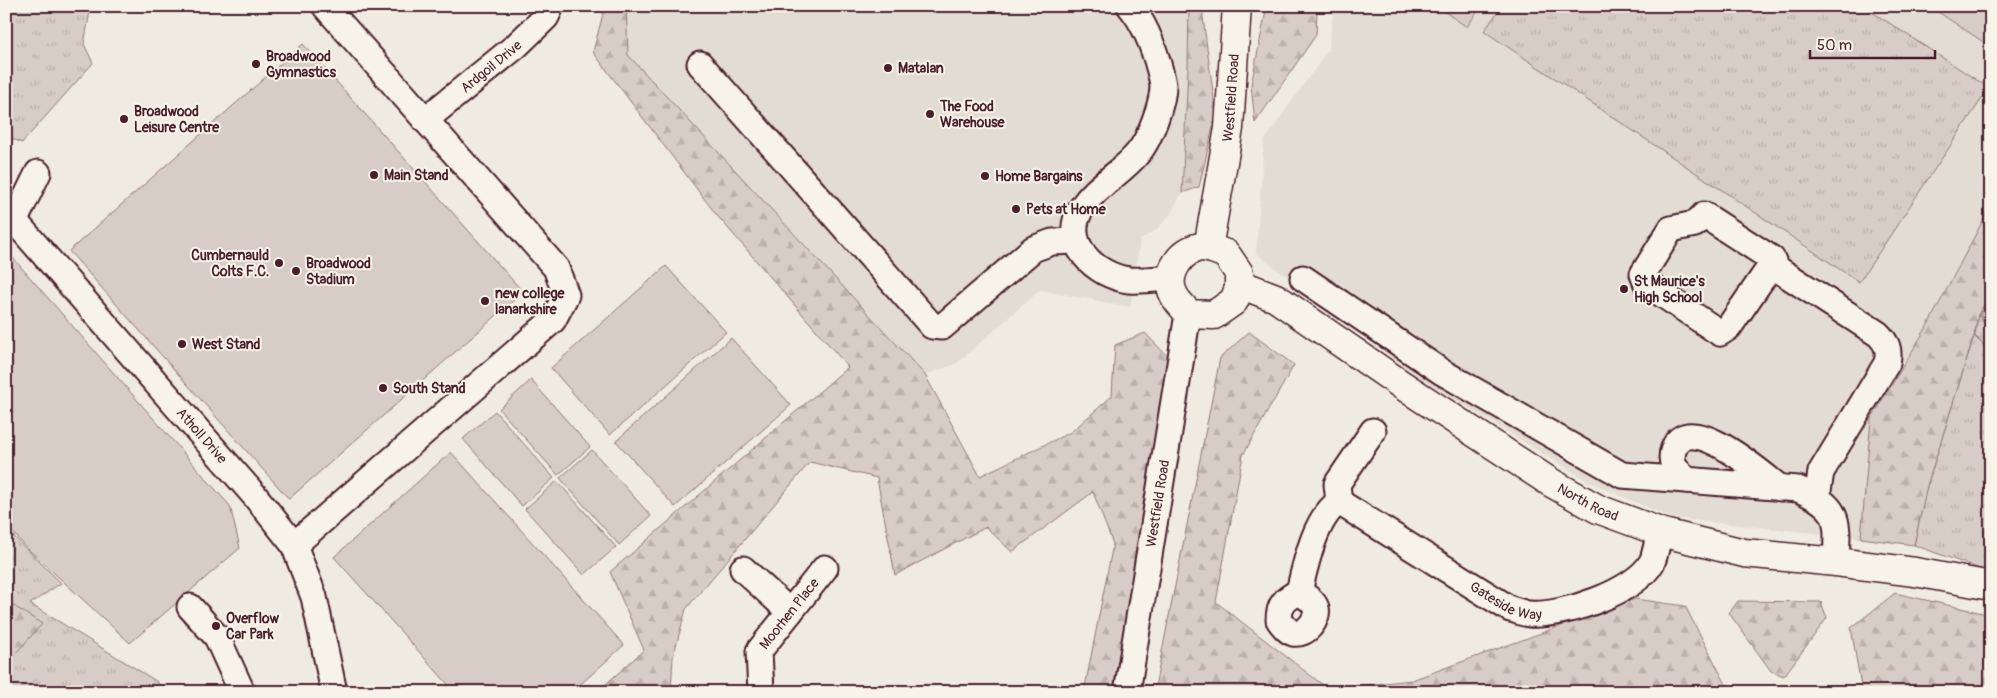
<svg xmlns="http://www.w3.org/2000/svg" width="1997" height="698" viewBox="0 0 1997 698" font-family="Pangolin,sans-serif">
<style>
.built{fill:#e3dcd2}
.grass{fill:url(#grass-tufts);stroke:#917678}
.forest{fill:url(#forest-firs);stroke:#917678}
.wetland{fill:url(#wetland-marsh);stroke:#917678}
.garden{fill:#d8cdc6;stroke:#917678}
.water{fill:url(#water-ripples);stroke:#8b6f72}
.lines{fill:none;stroke-linecap:round;stroke-linejoin:round}
.minor-casing{stroke:#4a1f2b;stroke-width:29}
.major-casing{stroke:#4a1f2b;stroke-width:31}
.minor{stroke:#f7f3e8;stroke-width:25}
.major{stroke:#f7f3e8;stroke-width:28}
.poi-dot{fill:#4a1f2b;stroke:#f7f3e8;stroke-width:2}
.labels{text-anchor:middle;stroke-width:4;stroke-linejoin:round;paint-order:stroke}
.poi-label{font-size:14px;font-weight:bold;fill:#4a1f2b;stroke:#f7f3e8;text-anchor:start}
.street-label{font-size:14px;fill:#4a1f2b;stroke:#f7f3e8}
</style>
<defs>
<pattern id="grass-tufts" width="24" height="20" patternUnits="userSpaceOnUse" patternTransform="scale(1.25)"><rect width="24" height="20" fill="#d8cdc6"/><path d="M3 7l-1-3M5 7V3M7 7l1-3M15 17l-1-3M17 17v-4M19 17l1-3" fill="none" stroke="#bbb0aa"/></pattern>
<pattern id="forest-firs" width="22" height="20" patternUnits="userSpaceOnUse" patternTransform="scale(1.25)"><rect width="22" height="20" fill="#d8cdc6"/><path d="M5 1l3.5 6h-7zM16 11l3.5 6h-7z" fill="#bbb0aa"/></pattern>
<pattern id="wetland-marsh" width="20" height="14" patternUnits="userSpaceOnUse" patternTransform="scale(1.25)"><rect width="20" height="14" fill="#d8cdc6"/><path d="M1 5h8M5 5V1M11 12h8M15 12V8" fill="none" stroke="#bbb0aa"/></pattern>
<pattern id="water-ripples" width="26" height="14" patternUnits="userSpaceOnUse" patternTransform="scale(1.25)"><rect width="26" height="14" fill="#b7a4a2"/><path d="M2 4q2-2 4 0t4 0M15 11q2-2 4 0t4 0" fill="none" stroke="#978584"/></pattern>
</defs>
<rect width="100%" height="100%" fill="#f0ebe0"/>
<filter id="ink" filterUnits="userSpaceOnUse"><feTurbulence type="fractalNoise" baseFrequency=".02" numOctaves="2"/><feDisplacementMap in="SourceGraphic" scale="10" xChannelSelector="R" yChannelSelector="G"/><feConvolveMatrix kernelMatrix="1 2 1 2 8 2 1 2 1" color-interpolation-filters="sRGB"/></filter>
<g filter="url(#ink)">
<path class="built" d="M 626,6 L 1189,6 L 1188,69 L 1182,193 L 1170,215 L 1156,230 L 1140,240 L 1130,307 L 1040,290 L 956,364 L 925,375 L 628,55 Z
M 1346,6 L 1436,6 L 1467,27 L 1481,6 L 1991,6 L 1991,205 L 1928,325 L 1871,419 L 1861,538 L 1672,518 L 1589,482 L 1413,374 L 1256,253 L 1264,141 L 1328,50 L 1334,9 Z"/>
<path class="grass" d="M 6,6 L 91,6 L 84,44 L 93,63 L 22,143 L 13,139 L 6,141 Z
M 1502,6 L 1863,6 L 1989,88 L 1859,282 L 1484,31 Z
M 1974,336 L 1991,352 L 1991,573 L 1914,545 L 1927,486 Z
M 6,529 L 61,583 L 30,604 L 156,681 L 166,692 L 6,692 Z"/>
<path class="forest" d="M 605,6 L 626,6 L 628,55 L 925,375 L 980,476 L 1071,432 L 1112,396 L 1115,345 L 1145,333 L 1170,359 L 1113,692 L 1084,692 L 1113,544 L 1093,492 L 1012,552 L 986,527 L 895,575 L 877,478 L 810,462 L 686,609 L 673,657 L 671,691 L 597,692 L 644,650 L 610,572 L 848,367 L 715,213 L 593,52 Z
M 1189,6 L 1203,6 L 1203,18 L 1216,114 L 1199,187 L 1182,193 L 1188,69 Z
M 1267,6 L 1346,6 L 1317,10 L 1316,35 L 1255,123 L 1251,85 Z
M 1436,6 L 1481,6 L 1467,27 Z
M 1991,205 L 1991,294 L 1978,315 L 1974,336 L 1927,486 L 1914,545 L 1861,538 L 1871,419 L 1928,325 Z
M 1249,332 L 1294,365 L 1243,455 L 1216,602 L 1328,689 L 1412,680 L 1635,599 L 1685,606 L 1730,692 L 1154,692 L 1220,358 Z
M 1895,593 L 1991,615 L 1991,692 L 1862,692 L 1851,628 Z
M 6,601 L 42,624 L 6,664 Z
M 1738,601 L 1821,602 L 1827,618 L 1784,676 L 1771,671 L 1729,613 Z"/>
<path class="wetland" d="M 1978,315 L 1991,329 L 1991,352 L 1975,336 Z"/>
<path class="garden" d="M 1929,6 L 1991,6 L 1991,47 Z
M 303,44 L 523,292 L 289,499 L 69,251 Z
M 6,250 L 230,506 L 240,548 L 130,643 L 28,549 L 6,525 Z
M 666,266 L 726,332 L 610,435 L 551,368 Z
M 731,338 L 791,405 L 675,507 L 616,441 Z
M 531,380 L 590,447 L 558,475 L 499,409 Z
M 495,411 L 554,478 L 522,506 L 463,439 Z
M 592,450 L 651,516 L 619,545 L 560,478 Z
M 451,452 L 624,645 L 572,692 L 455,692 L 334,557 Z
M 557,481 L 616,547 L 584,575 L 525,509 Z"/>
<path class="water" d="M 1991,294 L 1991,329 L 1978,315 Z"/>
<g class="lines">
<g class="minor-casing">
<g id="minor">
<path d="M 1130,6 C 1146,25 1154,48 1160,71 C 1161,76 1163,82 1163,86 C 1163,103 1149,141 1138,153 C 1122,173 1095,186 1081,209 C 1060,243 1096,276 1129,280 C 1142,281 1157,279 1171,278"/>
<path d="M 700,64 L 932,326 L 942,327 L 1033,249 L 1052,242 L 1076,241"/>
<path id="s1" d="M 425,120 L 516,46 L 546,17 L 551,6"/>
<path id="s2" d="M 6,211 L 255,496 L 294,545 L 314,597 L 334,692"/>
<path d="M 1704,215 L 1772,259 L 1776,268 L 1768,270 L 1729,327 L 1720,333 L 1647,284 L 1643,274 L 1671,229 L 1695,224 Z"/>
<path d="M 15,220 L 38,173"/>
<path d="M 1776,268 L 1878,334 C 1887,343 1890,350 1887,363 L 1821,472 L 1817,497"/>
<path d="M 1303,278 L 1442,372 L 1622,475 L 1798,489 C 1841,507 1838,520 1836,562"/>
<path d="M 1687,480 C 1677,470 1668,463 1674,448 C 1689,409 1763,475 1780,488"/>
<path d="M 1339,502 L 1337,484 L 1373,431"/>
<path d="M 294,545 L 553,320 L 566,295 L 556,268 L 325,6"/>
<path d="M 743,569 L 790,612"/>
<path id="s3" d="M 1299,592 C 1285,599 1279,604 1279,620 C 1283,625 1287,631 1293,633 C 1306,636 1319,619 1316,608 C 1313,600 1305,596 1299,592 C 1305,566 1315,517 1339,502 L 1510,609 C 1516,610 1522,613 1529,614 C 1561,617 1636,592 1652,562 C 1656,553 1657,541 1660,532"/>
<path d="M 190,607 L 217,637 L 242,692"/>
<path id="s4" d="M 761,692 L 759,651 L 825,568"/>
<path id="s5" d="M 1127,692 L 1188,314"/>
</g>
</g>
<g class="major-casing">
<g id="major">
<path d="M 1207,247 L 1226,254 L 1239,273 L 1239,288 L 1234,301 L 1214,315 L 1188,314 C 1184,307 1177,302 1174,295 C 1164,277 1178,254 1196,248 C 1199,247 1204,247 1207,247 Z"/>
<path id="s6" d="M 1208,248 L 1229,128 L 1237,6"/>
<path id="s7" d="M 1239,288 L 1250,288 L 1276,298 L 1402,385 L 1550,482 L 1598,509 L 1660,532 L 1744,553 L 1836,562 L 1915,572 L 1991,586"/>
</g>
</g>
<use href="#minor" class="minor"/>
<use href="#major" class="major"/>
</g>
</g>
<g class="poi-dot">
<circle cx="256" cy="64" r="5"/>
<circle cx="888" cy="68" r="5"/>
<circle cx="930" cy="114" r="5"/>
<circle cx="124" cy="119" r="5"/>
<circle cx="374" cy="175" r="5"/>
<circle cx="985" cy="176" r="5"/>
<circle cx="1016" cy="209" r="5"/>
<circle cx="279" cy="263" r="5"/>
<circle cx="296" cy="271" r="5"/>
<circle cx="1624" cy="289" r="5"/>
<circle cx="485" cy="301" r="5"/>
<circle cx="182" cy="344" r="5"/>
<circle cx="383" cy="388" r="5"/>
<circle cx="216" cy="626" r="5"/>
</g>
<g class="labels">
<g class="poi-label">
<text x="266" y="61">Broadwood<tspan x="266" dy="16">Gymnastics</tspan></text>
<text x="898" y="73">Matalan</text>
<text x="940" y="111">The Food<tspan x="940" dy="16">Warehouse</tspan></text>
<text x="134" y="116">Broadwood<tspan x="134" dy="16">Leisure Centre</tspan></text>
<text x="384" y="180">Main Stand</text>
<text x="995" y="181">Home Bargains</text>
<text x="1026" y="214">Pets at Home</text>
<text x="269" y="260" text-anchor="end">Cumbernauld<tspan x="269" dy="16">Colts F.C.</tspan></text>
<text x="306" y="268">Broadwood<tspan x="306" dy="16">Stadium</tspan></text>
<text x="1634" y="286">St Maurice's<tspan x="1634" dy="16">High School</tspan></text>
<text x="495" y="298">new college<tspan x="495" dy="16">lanarkshire</tspan></text>
<text x="192" y="349">West Stand</text>
<text x="393" y="393">South Stand</text>
<text x="226" y="623">Overflow<tspan x="226" dy="16">Car Park</tspan></text>
</g>
<g class="street-label">
<text dy="5" stroke="none"><textPath href="#s1" startOffset="85">Ardgoil Drive</textPath></text>
<text dy="5" stroke="none"><textPath href="#s6" startOffset="152">Westfield Road</textPath></text>
<text dy="5" stroke="none"><textPath href="#s2" startOffset="298">Atholl Drive</textPath></text>
<text dy="5" stroke="none"><textPath href="#s7" startOffset="412">North Road</textPath></text>
<text dy="5" stroke="none"><textPath href="#s5" startOffset="191">Westfield Road</textPath></text>
<text dy="5" stroke="none"><textPath href="#s3" startOffset="415">Gateside Way</textPath></text>
<text dy="5" stroke="none"><textPath href="#s4" startOffset="89">Moorhen Place</textPath></text>
</g>
</g>
<rect width="1997" height="698" fill="none" stroke="#f7f3e8" stroke-width="25"/>
<rect x="12" y="12" width="1972" height="673" fill="none" stroke="#4a1f2b" stroke-width="2" filter="url(#ink)"/>
<path d="M1810 50v8h125v-8" fill="none" stroke="#4a1f2b" stroke-width="2.5"/>
<text x="1817" y="50" font-size="15" fill="#4a1f2b" stroke="#f7f3e8" stroke-width="4" paint-order="stroke">50 m</text>
</svg>
